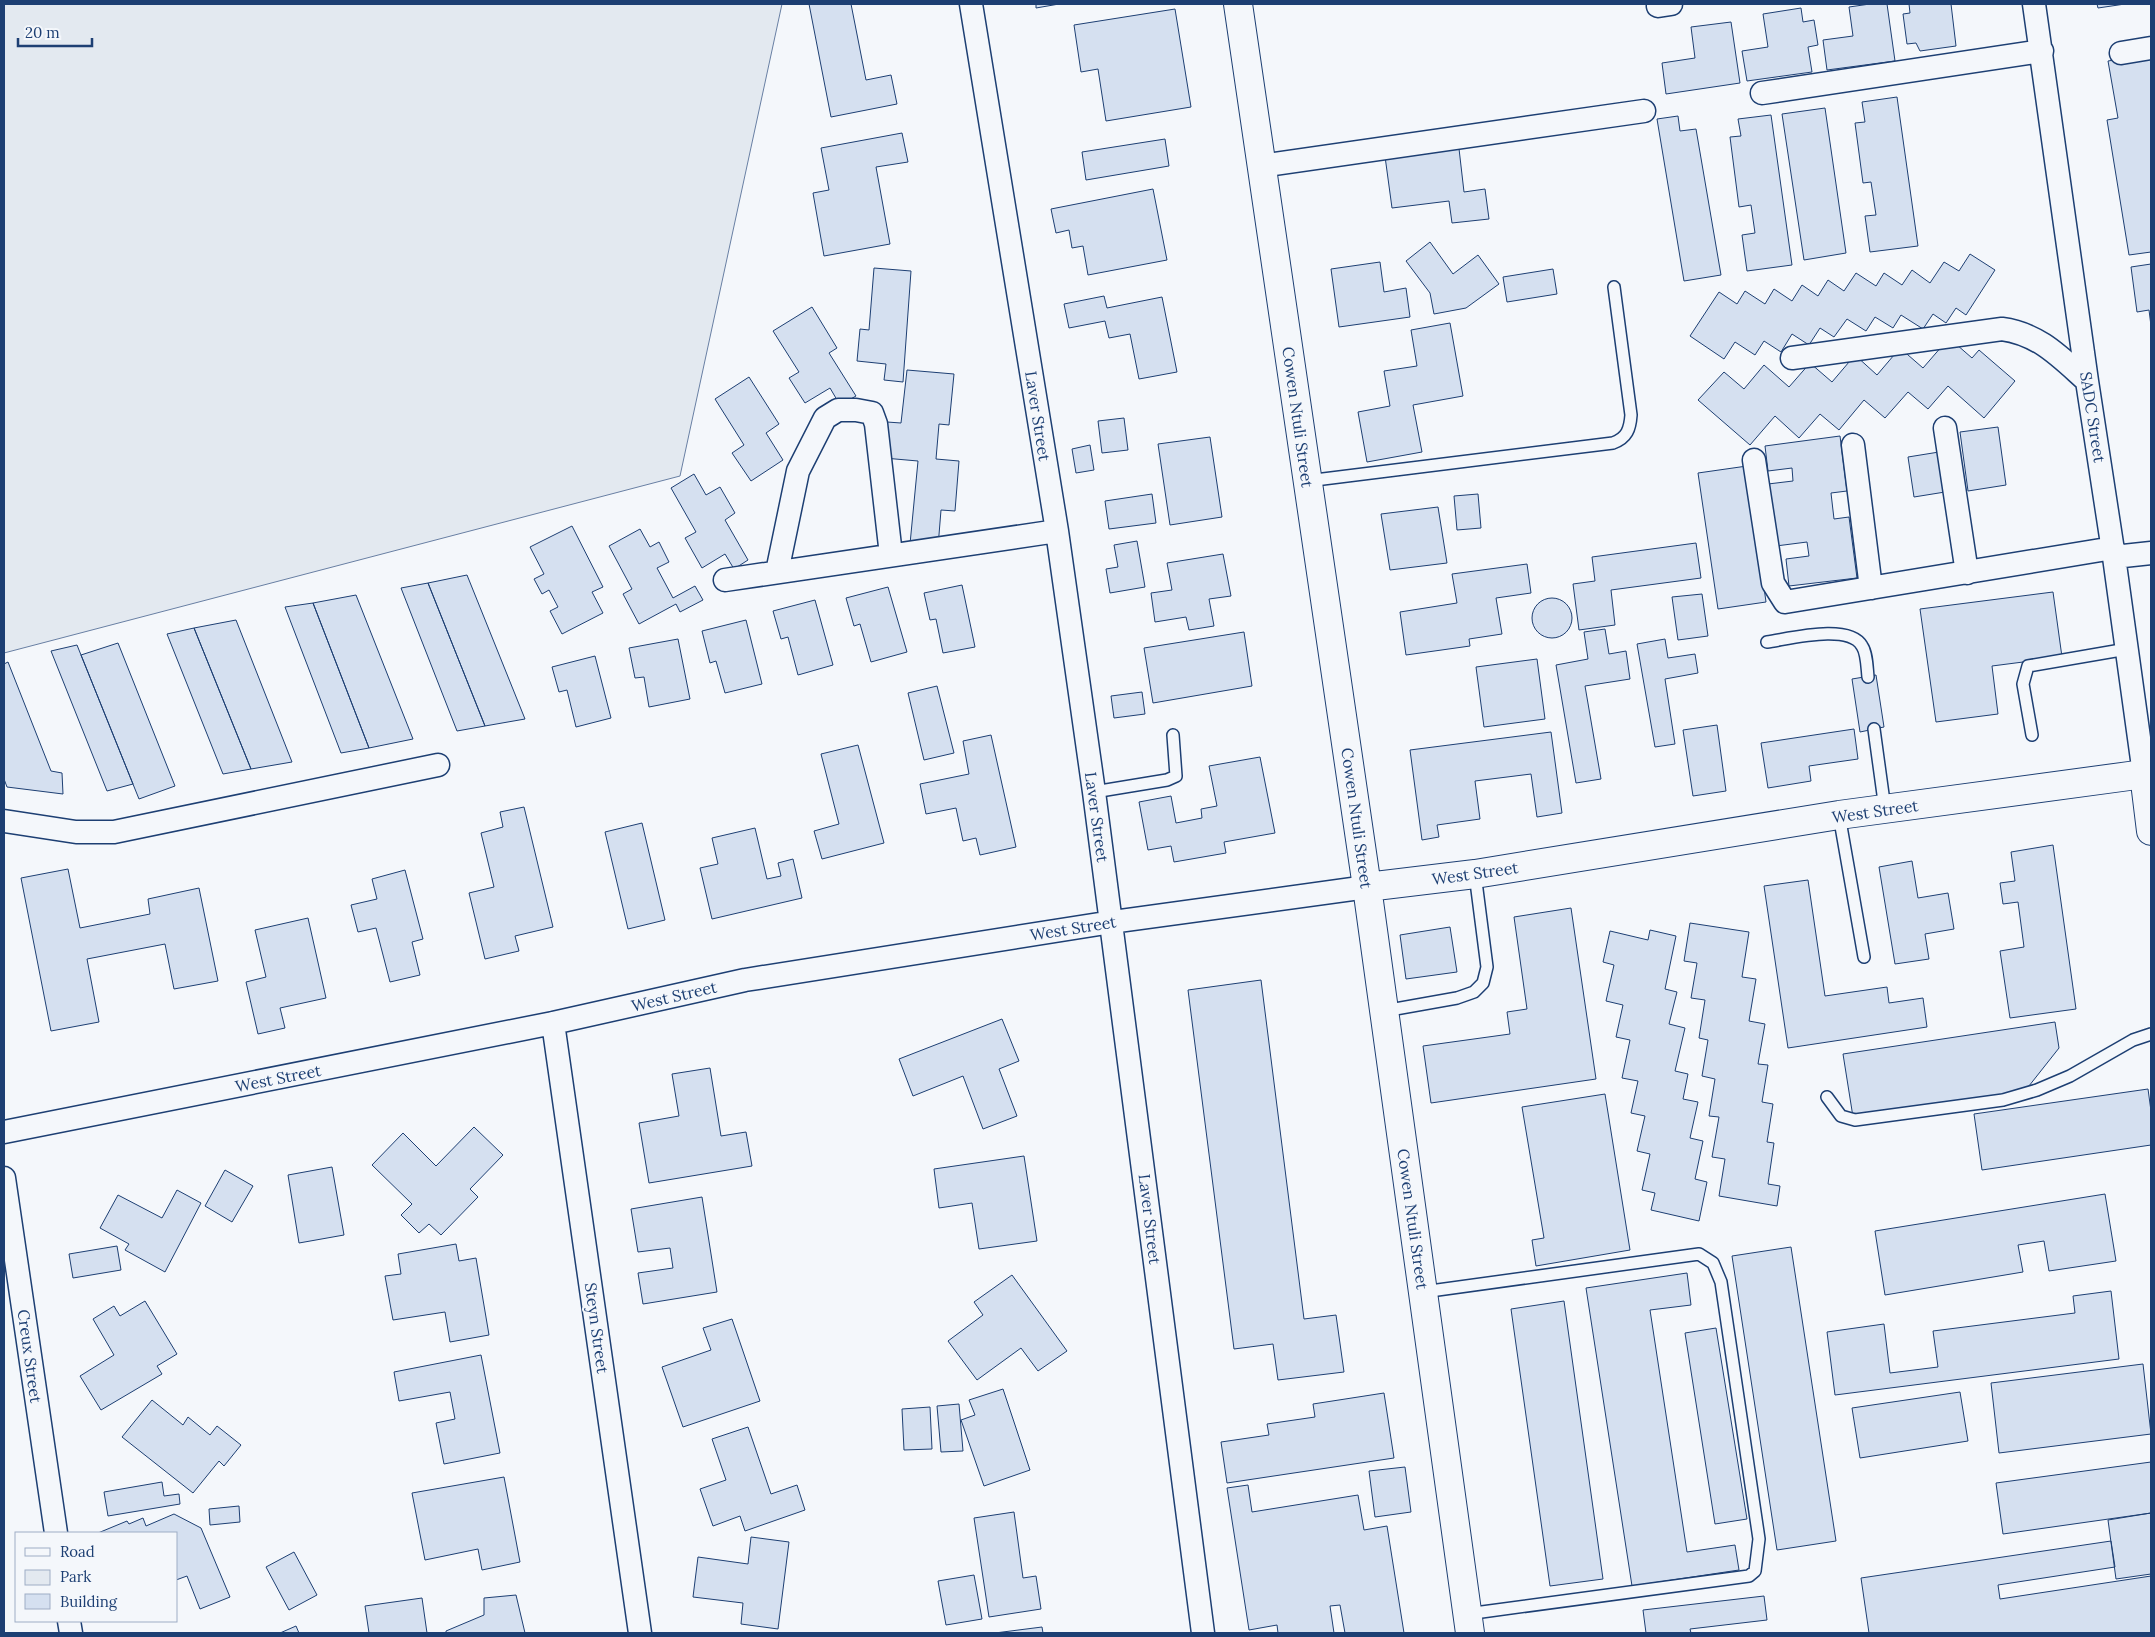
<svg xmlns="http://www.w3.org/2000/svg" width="2155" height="1637" viewBox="0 0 2155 1637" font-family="Lora,serif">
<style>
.green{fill:#e3e9f0;stroke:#687fa3}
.building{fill:#d5e0f0;stroke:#1d3f73}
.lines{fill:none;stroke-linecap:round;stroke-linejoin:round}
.service-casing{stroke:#1d3f73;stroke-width:14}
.minor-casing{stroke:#1d3f73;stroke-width:25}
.tertiary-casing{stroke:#1d3f73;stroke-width:30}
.secondary-casing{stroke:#1d3f73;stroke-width:30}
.service{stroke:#f4f7fb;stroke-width:11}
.minor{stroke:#f4f7fb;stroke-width:22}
.tertiary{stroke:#f4f7fb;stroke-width:28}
.secondary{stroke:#f4f7fb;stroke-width:28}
.labels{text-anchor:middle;stroke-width:4;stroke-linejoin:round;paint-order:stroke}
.street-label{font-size:16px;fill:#1d3f73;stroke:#f4f7fb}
</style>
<rect width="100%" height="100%" fill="#f4f7fb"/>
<path class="green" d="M 4,4 L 782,4 L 680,476 L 4,653 Z"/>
<path class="building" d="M 809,4 L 851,4 L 866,80 L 891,75 L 897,104 L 831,117 Z
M 1036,4 L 1059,4 L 1036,8 Z
M 1870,4 L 1887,4 L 1895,61 L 1827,70 L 1823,40 L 1853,36 L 1849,7 Z
M 1909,4 L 1951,4 L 1956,46 L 1920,51 L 1916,43 L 1907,44 L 1903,14 L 1910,13 Z
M 2097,4 L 2125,4 L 2098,8 Z
M 1801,8 L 1803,22 L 1814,20 L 1818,45 L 1808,47 L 1812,72 L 1747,81 L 1742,51 L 1768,47 L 1763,14 Z
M 1175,9 L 1191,107 L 1106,121 L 1098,69 L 1081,72 L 1074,25 Z
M 1731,22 L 1740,83 L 1666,94 L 1662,63 L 1695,58 L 1691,27 Z
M 2151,54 L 2151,252 L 2129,255 L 2107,120 L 2118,118 L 2108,61 Z
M 1897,97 L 1918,246 L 1870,252 L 1865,216 L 1876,215 L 1871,182 L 1863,183 L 1855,123 L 1865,122 L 1862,102 Z
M 1825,108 L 1846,253 L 1804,260 L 1782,114 Z
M 1771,115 L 1792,265 L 1747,271 L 1742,235 L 1755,233 L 1751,205 L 1739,207 L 1730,137 L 1741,136 L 1738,119 Z
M 1678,116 L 1680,131 L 1696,129 L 1721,275 L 1684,281 L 1657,119 Z
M 902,133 L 908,162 L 876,167 L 890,244 L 824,256 L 813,193 L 829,190 L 821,148 Z
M 1165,139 L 1169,166 L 1086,180 L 1082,152 Z
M 1458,140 L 1464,192 L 1485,189 L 1489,219 L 1452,223 L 1449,201 L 1392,208 L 1384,149 Z
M 1153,189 L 1167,260 L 1088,275 L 1083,246 L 1072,248 L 1069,230 L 1056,233 L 1051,209 Z
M 1430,242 L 1453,274 L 1478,255 L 1499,284 L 1466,308 L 1434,314 L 1430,293 L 1406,261 Z
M 1970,254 L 1995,270 L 1966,315 L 1956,308 L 1946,323 L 1933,314 L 1923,329 L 1901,315 L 1893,328 L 1875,317 L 1866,331 L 1847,319 L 1834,337 L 1820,328 L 1809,345 L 1792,334 L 1781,352 L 1764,341 L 1755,355 L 1735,342 L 1724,359 L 1690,336 L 1719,292 L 1737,304 L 1745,291 L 1765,304 L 1774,289 L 1792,301 L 1802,285 L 1818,296 L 1828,280 L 1844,291 L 1856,273 L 1876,286 L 1884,273 L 1902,285 L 1912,270 L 1930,283 L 1944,262 L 1959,271 Z
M 1380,262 L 1384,292 L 1406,288 L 1410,317 L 1339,327 L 1331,269 Z
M 2151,264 L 2151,326 L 2149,310 L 2137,312 L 2131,267 Z
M 874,268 L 911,271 L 903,382 L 884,380 L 886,364 L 857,361 L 860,329 L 869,330 Z
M 1553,269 L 1557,294 L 1507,302 L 1503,277 Z
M 1104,296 L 1107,308 L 1162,297 L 1177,372 L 1139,379 L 1130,334 L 1109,338 L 1105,321 L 1069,328 L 1064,304 Z
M 812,307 L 837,348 L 829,353 L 856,396 L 840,405 L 830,388 L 805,403 L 789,378 L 799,372 L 773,331 Z
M 1450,323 L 1463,396 L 1413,405 L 1422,452 L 1367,462 L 1358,412 L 1390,406 L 1384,371 L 1417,366 L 1411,330 Z
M 1949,338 L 1972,358 L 1979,350 L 2015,381 L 1984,418 L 1948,386 L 1928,409 L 1908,392 L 1885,418 L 1864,400 L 1839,430 L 1820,414 L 1799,438 L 1775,416 L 1750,445 L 1698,400 L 1724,372 L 1744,389 L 1764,365 L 1789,387 L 1810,363 L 1832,382 L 1855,355 L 1877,375 L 1900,348 L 1923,368 Z
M 907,370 L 954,374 L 949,425 L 939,424 L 936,459 L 959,461 L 955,511 L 941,510 L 938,547 L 910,544 L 918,461 L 884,458 L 887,422 L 901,423 Z
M 749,377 L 779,424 L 766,433 L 783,460 L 751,481 L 732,453 L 744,445 L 715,399 Z
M 1124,418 L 1128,450 L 1102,453 L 1098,421 Z
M 1998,427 L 2006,485 L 1968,491 L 1960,432 Z
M 1840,436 L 1847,491 L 1831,493 L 1834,519 L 1849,517 L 1857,578 L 1789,586 L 1786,559 L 1809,556 L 1807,542 L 1776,546 L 1768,484 L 1793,481 L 1792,468 L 1768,471 L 1765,446 Z
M 1210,437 L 1222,517 L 1170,525 L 1158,444 Z
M 1090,445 L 1094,470 L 1076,473 L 1072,449 Z
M 1939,452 L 1945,492 L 1914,497 L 1908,457 Z
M 1747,466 L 1766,602 L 1718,609 L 1698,473 Z
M 694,474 L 706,495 L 720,487 L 735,513 L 725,520 L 748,560 L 734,569 L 725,554 L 702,568 L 685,538 L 696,532 L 671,488 Z
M 1152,494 L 1156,523 L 1109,529 L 1105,501 Z
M 1478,494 L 1481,528 L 1457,530 L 1454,496 Z
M 1438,507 L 1447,563 L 1390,570 L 1381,514 Z
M 572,526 L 603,587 L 592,592 L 603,613 L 562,634 L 550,611 L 558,607 L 549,590 L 542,594 L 534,579 L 544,574 L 530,547 Z
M 640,529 L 650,547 L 659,542 L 669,562 L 657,568 L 673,598 L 695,586 L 703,600 L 680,612 L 676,604 L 639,624 L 623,594 L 632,589 L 609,546 Z
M 1137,541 L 1145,587 L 1110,593 L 1106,569 L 1118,567 L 1114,545 Z
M 1696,543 L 1701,578 L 1611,590 L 1615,625 L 1579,630 L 1573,584 L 1595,581 L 1592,557 Z
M 1223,554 L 1231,596 L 1209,599 L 1214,626 L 1189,630 L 1186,617 L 1155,622 L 1151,593 L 1172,590 L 1167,563 Z
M 1527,564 L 1531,593 L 1496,598 L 1502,634 L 1469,639 L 1470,646 L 1406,655 L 1400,612 L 1457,603 L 1452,574 Z
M 467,575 L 525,719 L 485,726 L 428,583 Z
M 428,583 L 485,726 L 457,731 L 401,588 Z
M 962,585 L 975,647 L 943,653 L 936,619 L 930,620 L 924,593 Z
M 888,587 L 907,652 L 871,662 L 860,624 L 854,626 L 846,598 Z
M 2053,592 L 2062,657 L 1992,666 L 1998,714 L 1936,722 L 1920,609 Z
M 1702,594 L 1708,636 L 1678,640 L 1672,597 Z
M 356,595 L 413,739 L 369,748 L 313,603 Z
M1532 618a20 20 0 1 1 40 0a20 20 0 1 1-40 0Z
M 815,600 L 833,665 L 798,675 L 788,637 L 781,639 L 773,611 Z
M 313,603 L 369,748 L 341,753 L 285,607 Z
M 236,620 L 292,762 L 251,769 L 194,628 Z
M 746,620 L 762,684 L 725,693 L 716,661 L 710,663 L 702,631 Z
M 194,628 L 251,769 L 223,774 L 167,634 Z
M 1605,629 L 1609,654 L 1626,651 L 1630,679 L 1585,686 L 1601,779 L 1576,783 L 1556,665 L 1588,659 L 1584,632 Z
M 1244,632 L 1252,686 L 1153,703 L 1144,648 Z
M 678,639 L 690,699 L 649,707 L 644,677 L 635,678 L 629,648 Z
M 1665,639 L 1668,658 L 1695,654 L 1698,673 L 1665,679 L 1675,744 L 1655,747 L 1637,644 Z
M 118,643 L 175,786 L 139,799 L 81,655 Z
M 77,645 L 81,655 L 133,784 L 107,791 L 51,651 Z
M 595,656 L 611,718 L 576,727 L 567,690 L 559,692 L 552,667 Z
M 1537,659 L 1545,719 L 1484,727 L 1476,667 Z
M 8,662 L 51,771 L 62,773 L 63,794 L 7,787 L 4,779 L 4,664 Z
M 1876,675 L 1884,727 L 1860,732 L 1852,679 Z
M 937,686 L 954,753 L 924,760 L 908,693 Z
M 1142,692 L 1145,714 L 1114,718 L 1111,696 Z
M 1717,725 L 1726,791 L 1693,796 L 1683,730 Z
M 1854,729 L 1858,759 L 1809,766 L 1811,781 L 1768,788 L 1761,743 Z
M 1551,732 L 1562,813 L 1537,817 L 1531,774 L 1475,781 L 1480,819 L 1437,825 L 1439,837 L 1422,840 L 1410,750 Z
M 991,735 L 1016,847 L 980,855 L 976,838 L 963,841 L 956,808 L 926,814 L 920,784 L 969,774 L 963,741 Z
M 858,745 L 884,843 L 822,859 L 814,831 L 839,824 L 821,754 Z
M 1260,757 L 1275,833 L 1224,842 L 1226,853 L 1174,862 L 1171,846 L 1148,850 L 1139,802 L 1171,796 L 1176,823 L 1202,818 L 1201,809 L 1217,806 L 1209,766 Z
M 524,807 L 553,927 L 515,936 L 519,951 L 485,959 L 469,893 L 494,887 L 481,833 L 503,827 L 500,812 Z
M 642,823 L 665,920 L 628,929 L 605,832 Z
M 755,828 L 767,879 L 781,876 L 778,863 L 793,859 L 802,898 L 712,919 L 700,868 L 718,864 L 712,838 Z
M 2053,845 L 2076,1009 L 2010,1018 L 2000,951 L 2024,947 L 2018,902 L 2003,904 L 2000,883 L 2015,881 L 2011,852 Z
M 1912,861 L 1918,898 L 1948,893 L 1954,929 L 1925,934 L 1929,959 L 1895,964 L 1879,867 Z
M 68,869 L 80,928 L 150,914 L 148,899 L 199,888 L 218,981 L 174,989 L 165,944 L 87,959 L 99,1022 L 51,1031 L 21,878 Z
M 405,870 L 423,939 L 412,942 L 420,975 L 390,982 L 376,928 L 358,932 L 351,905 L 377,899 L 372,879 Z
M 1808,880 L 1825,996 L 1887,987 L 1889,1003 L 1923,998 L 1927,1027 L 1788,1048 L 1764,886 Z
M 1571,908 L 1596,1079 L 1431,1103 L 1423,1046 L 1510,1034 L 1507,1012 L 1527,1009 L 1514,917 Z
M 308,918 L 326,998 L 280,1008 L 285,1028 L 258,1034 L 246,982 L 266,977 L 255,930 Z
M 1690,923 L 1749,932 L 1742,977 L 1756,979 L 1749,1021 L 1765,1024 L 1758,1064 L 1768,1065 L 1762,1102 L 1773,1104 L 1767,1142 L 1774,1143 L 1768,1184 L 1780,1186 L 1777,1206 L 1719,1196 L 1725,1159 L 1712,1157 L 1719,1117 L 1709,1116 L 1715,1079 L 1702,1076 L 1708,1040 L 1699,1038 L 1705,1000 L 1691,998 L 1697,963 L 1684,961 Z
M 1450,927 L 1457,972 L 1406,979 L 1400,935 Z
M 1650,930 L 1676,936 L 1665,989 L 1677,992 L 1669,1024 L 1685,1028 L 1675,1071 L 1688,1074 L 1683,1099 L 1698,1102 L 1690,1138 L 1703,1141 L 1695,1179 L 1707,1182 L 1699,1221 L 1651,1210 L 1655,1193 L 1642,1190 L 1650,1154 L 1637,1151 L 1645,1116 L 1631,1113 L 1638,1081 L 1622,1078 L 1630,1040 L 1616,1037 L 1623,1005 L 1606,1001 L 1614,965 L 1603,962 L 1610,931 L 1648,940 Z
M 1261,980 L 1304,1319 L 1336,1315 L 1344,1372 L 1278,1380 L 1273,1344 L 1234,1349 L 1188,990 Z
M 1002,1019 L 1019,1061 L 999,1069 L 1017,1116 L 983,1129 L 963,1076 L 913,1096 L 899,1059 Z
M 2055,1022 L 2059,1048 L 2025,1091 L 1853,1117 L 1843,1054 Z
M 710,1068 L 721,1136 L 746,1132 L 752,1166 L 649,1183 L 639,1123 L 679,1116 L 672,1074 Z
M 2148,1089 L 2151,1111 L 2151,1145 L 1982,1170 L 1974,1114 Z
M 1605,1094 L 1630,1250 L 1536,1266 L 1532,1240 L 1544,1238 L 1522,1107 Z
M 474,1127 L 503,1155 L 470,1189 L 478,1197 L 441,1235 L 429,1224 L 419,1233 L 401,1215 L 412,1204 L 372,1165 L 403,1133 L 436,1166 Z
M 1024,1156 L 1037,1241 L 979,1249 L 972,1203 L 939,1208 L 934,1169 Z
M 332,1167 L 344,1235 L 299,1243 L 288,1175 Z
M 225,1170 L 253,1186 L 232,1222 L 205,1206 Z
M 177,1190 L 201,1203 L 165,1272 L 125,1250 L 129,1244 L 100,1228 L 118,1195 L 162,1218 Z
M 2105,1194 L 2116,1261 L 2049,1271 L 2044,1241 L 2018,1245 L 2023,1272 L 1885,1295 L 1875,1231 Z
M 702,1197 L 717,1292 L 643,1304 L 638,1273 L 673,1268 L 670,1248 L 638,1252 L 631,1209 Z
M 456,1244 L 459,1261 L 476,1258 L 489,1335 L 450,1342 L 445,1312 L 393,1320 L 385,1276 L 401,1274 L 398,1254 Z
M 117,1246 L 121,1270 L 73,1278 L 69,1254 Z
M 1791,1247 L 1836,1541 L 1777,1550 L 1732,1256 Z
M 1687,1273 L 1691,1305 L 1650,1310 L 1687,1552 L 1735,1545 L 1739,1570 L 1632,1586 L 1586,1288 Z
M 1012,1275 L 1067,1351 L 1038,1371 L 1021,1348 L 977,1380 L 948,1341 L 983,1315 L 974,1302 Z
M 2111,1291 L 2119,1359 L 1835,1395 L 1827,1332 L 1884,1324 L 1890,1373 L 1938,1367 L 1933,1331 L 2075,1313 L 2073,1296 Z
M 145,1301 L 177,1354 L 157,1366 L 162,1374 L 101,1410 L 80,1376 L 114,1355 L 93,1319 L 114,1306 L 120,1316 Z
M 1564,1301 L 1603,1579 L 1550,1586 L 1511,1309 Z
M 732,1319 L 760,1401 L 683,1427 L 662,1367 L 711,1350 L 703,1328 Z
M 1716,1328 L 1747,1519 L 1715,1524 L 1685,1333 Z
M 481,1355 L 500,1453 L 444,1464 L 436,1423 L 455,1419 L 450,1392 L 399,1401 L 394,1372 Z
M 2143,1364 L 2151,1434 L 1999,1453 L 1991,1383 Z
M 1003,1389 L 1030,1470 L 984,1486 L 961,1420 L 975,1415 L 969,1400 Z
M 1960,1392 L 1968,1441 L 1860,1458 L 1852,1408 Z
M 1384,1393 L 1394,1458 L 1227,1483 L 1221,1442 L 1269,1435 L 1267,1424 L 1315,1417 L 1313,1404 Z
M 152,1400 L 183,1425 L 188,1417 L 210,1435 L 217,1426 L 241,1445 L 224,1466 L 219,1461 L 193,1493 L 122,1437 Z
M 959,1404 L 963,1451 L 941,1452 L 937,1406 Z
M 930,1407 L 932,1449 L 904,1450 L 902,1409 Z
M 748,1427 L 771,1494 L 797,1485 L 805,1510 L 745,1531 L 740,1516 L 713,1526 L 700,1489 L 726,1480 L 712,1439 Z
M 2151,1462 L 2151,1513 L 2003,1534 L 1996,1483 Z
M 1405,1467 L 1411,1512 L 1375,1517 L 1369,1471 Z
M 504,1477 L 520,1562 L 482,1570 L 478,1549 L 425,1560 L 412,1493 Z
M 162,1482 L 164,1496 L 179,1494 L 180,1504 L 108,1516 L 104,1492 Z
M 1248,1485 L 1252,1512 L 1358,1495 L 1364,1530 L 1387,1526 L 1404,1633 L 1345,1633 L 1340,1605 L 1330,1606 L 1334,1633 L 1278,1633 L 1277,1625 L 1249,1630 L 1227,1488 Z
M 239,1506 L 240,1522 L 210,1525 L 209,1509 Z
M 1014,1512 L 1023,1578 L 1036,1576 L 1041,1609 L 989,1617 L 974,1518 Z
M 2151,1513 L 2151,1574 L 2116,1579 L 2108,1520 Z
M 174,1514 L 201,1528 L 230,1597 L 200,1609 L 187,1576 L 176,1580 L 176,1533 L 98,1533 L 127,1521 L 129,1524 L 143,1518 L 146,1526 Z
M 751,1537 L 789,1542 L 778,1629 L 741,1624 L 743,1603 L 693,1597 L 698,1557 L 748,1564 Z
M 2111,1541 L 2115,1567 L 1998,1585 L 2000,1599 L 2151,1576 L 2151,1633 L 1869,1633 L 1861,1578 Z
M 294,1552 L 317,1595 L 289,1610 L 266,1567 Z
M 974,1575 L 982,1619 L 946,1625 L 938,1581 Z
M 516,1595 L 525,1633 L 446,1633 L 446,1631 L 484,1615 L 484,1598 Z
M 1764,1596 L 1767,1620 L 1690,1629 L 1691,1633 L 1646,1633 L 1643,1610 Z
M 422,1598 L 427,1633 L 369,1633 L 365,1606 Z
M 296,1626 L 299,1633 L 280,1633 Z
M 1042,1627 L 1043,1633 L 995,1633 Z"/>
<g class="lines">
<g class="service-casing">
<path id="service" d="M 1307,481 L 1613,443 C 1627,438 1630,429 1631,415 L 1614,287
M 1767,642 C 1789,639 1849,623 1862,646 C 1867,653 1867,668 1868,677
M 1874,729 L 1885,809
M 2032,735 L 2023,684 L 2028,666 L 2127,649
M 1094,792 L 1167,780 L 1176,776 L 1173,735
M 1839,815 L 1864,957
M 1384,1011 L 1457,998 L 1474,992 L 1483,983 L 1487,967 L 1475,874
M 1827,1097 L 1841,1116 L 1855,1120 L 2003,1100 L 2037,1090 L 2070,1076 L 2133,1040 L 2151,1034
M 1423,1292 L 1699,1254 L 1713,1263 L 1721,1282 L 1759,1539 L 1755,1571 L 1749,1576 L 1467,1614"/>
</g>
<g class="minor-casing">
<path id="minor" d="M 971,4 L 1057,531 L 1094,792 L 1203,1633
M 2034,4 L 2087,381 L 2114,557 L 2144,774
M 1658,6 L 1671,4
M 2121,53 L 2151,48
M 1762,93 L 2042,51
M 1261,166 L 1644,111
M 1792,358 L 2002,329 C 2039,334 2060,357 2087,381
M 1945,428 L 1967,573
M 1853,445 L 1871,588
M 1754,460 L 1773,583 L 1785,602 L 2113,548
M 2114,557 L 2151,553
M 777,572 L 798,471 L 825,418 L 838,410 L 856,410 L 872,413 L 876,424 L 891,555
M 725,580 L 1057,531
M 4,821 L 76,832 L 114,832 L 438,765
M 553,1023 L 640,1633
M 4,1132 L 553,1023 L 745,980 L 1112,922 L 1367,887
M 4,1178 L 56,1533
M 69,1621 L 71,1633"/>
</g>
<g class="tertiary-casing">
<path id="tertiary" d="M 1238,4 L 1367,887 L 1470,1633
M 1367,887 L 1475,874 L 1839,815 L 2144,774"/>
</g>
<g class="secondary-casing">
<path id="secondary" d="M 2151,773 L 2144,774 L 2151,831"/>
</g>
<use href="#service" class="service"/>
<use href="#minor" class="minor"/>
<use href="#tertiary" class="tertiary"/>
<use href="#secondary" class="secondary"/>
</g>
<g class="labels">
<g class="street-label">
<text transform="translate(1038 416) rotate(81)" y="6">Laver Street</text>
<text transform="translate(1298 417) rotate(82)" y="6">Cowen Ntuli Street</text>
<text transform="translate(2093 417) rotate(81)" y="6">SADC Street</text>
<text transform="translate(1875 811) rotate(-8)" y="6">West Street</text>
<text transform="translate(1097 817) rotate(82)" y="6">Laver Street</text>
<text transform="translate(1357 818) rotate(82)" y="6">Cowen Ntuli Street</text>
<text transform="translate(1475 873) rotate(-8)" y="6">West Street</text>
<text transform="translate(1073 928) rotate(-9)" y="6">West Street</text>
<text transform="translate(674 996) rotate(-13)" y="6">West Street</text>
<text transform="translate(278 1078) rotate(-11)" y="6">West Street</text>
<text transform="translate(1150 1219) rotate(83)" y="6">Laver Street</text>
<text transform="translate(1413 1219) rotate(82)" y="6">Cowen Ntuli Street</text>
<text transform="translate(597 1328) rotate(82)" y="6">Steyn Street</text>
<text transform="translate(30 1356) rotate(82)" y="6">Creux Street</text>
</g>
</g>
<rect width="2155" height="1637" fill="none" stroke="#1d3f73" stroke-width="10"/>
<rect x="15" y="1532" width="162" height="90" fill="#f4f7fb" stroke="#9eadc5"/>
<rect x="25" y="1548" width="25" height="8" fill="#f4f7fb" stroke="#9eadc5"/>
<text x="60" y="1557" font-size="15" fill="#1d3f73">Road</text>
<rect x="25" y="1570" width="25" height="15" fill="#e3e9f0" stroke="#9eadc5"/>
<text x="60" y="1582" font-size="15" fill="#1d3f73">Park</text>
<rect x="25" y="1594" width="25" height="15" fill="#d5e0f0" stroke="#9eadc5"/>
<text x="60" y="1607" font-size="15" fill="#1d3f73">Building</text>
<path d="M18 38v8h74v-8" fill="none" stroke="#1d3f73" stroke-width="2.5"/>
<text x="25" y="38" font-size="15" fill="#1d3f73" stroke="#f4f7fb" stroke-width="4" paint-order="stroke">20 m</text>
</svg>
